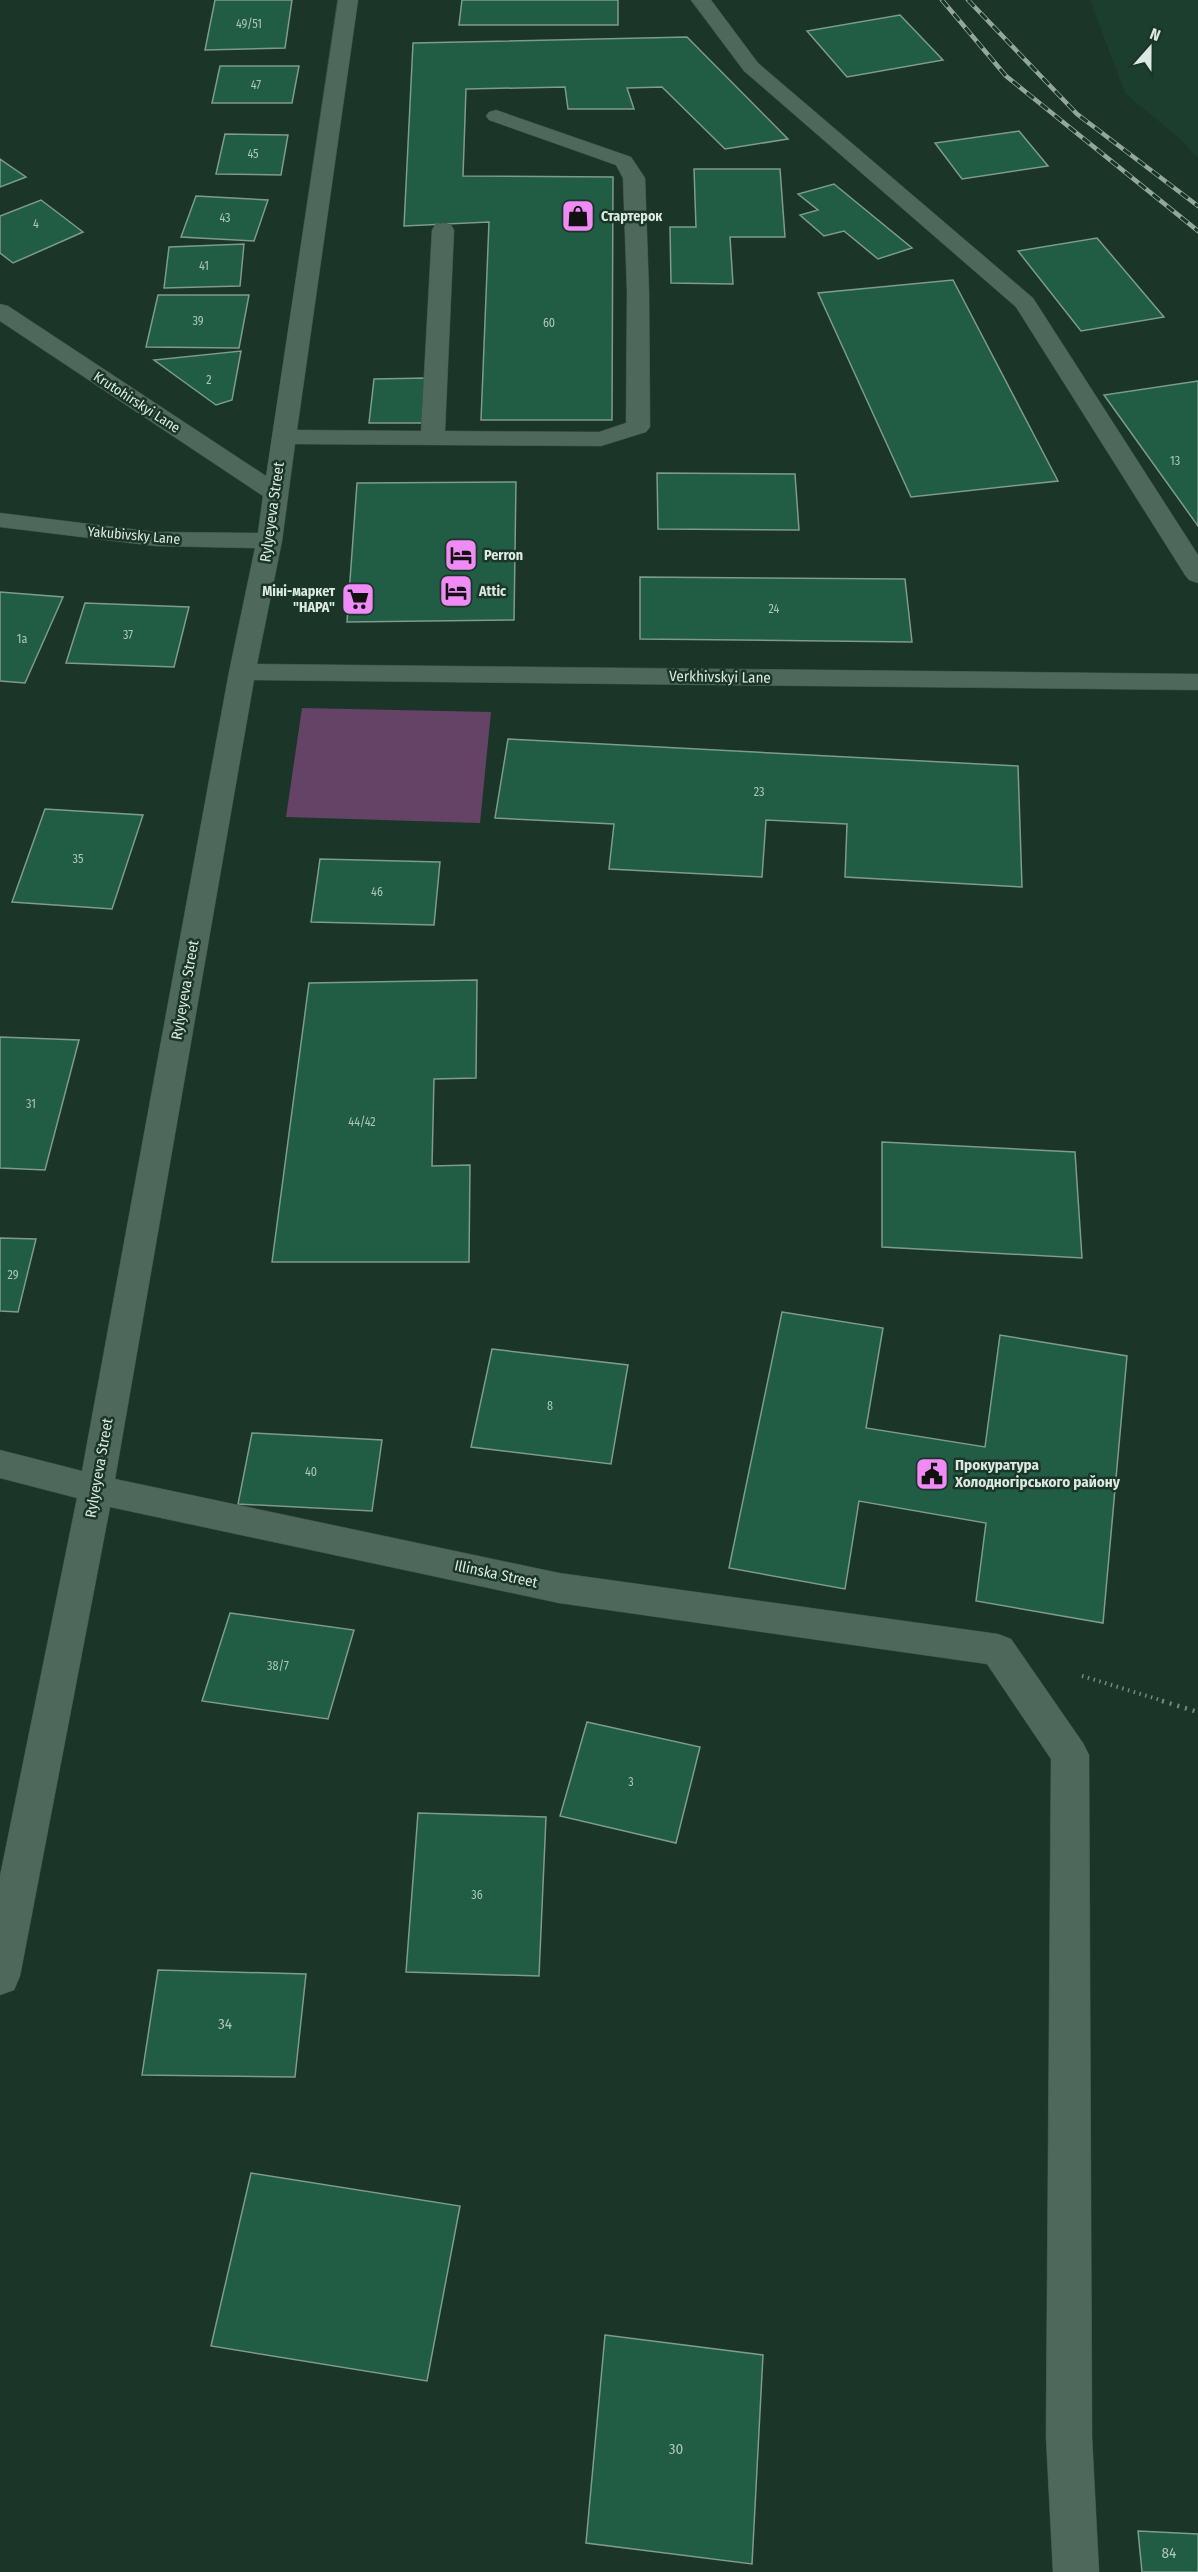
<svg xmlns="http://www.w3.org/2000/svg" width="1198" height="2572" viewBox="0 0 1198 2572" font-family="'Fira Sans Condensed',sans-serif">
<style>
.built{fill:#1b3e2f}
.green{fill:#644366}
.building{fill:#215d45;stroke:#7e9b8c;stroke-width:1.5}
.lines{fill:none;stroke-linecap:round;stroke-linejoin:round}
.minor-casing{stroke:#3b5148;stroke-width:1}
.path-far1{stroke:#758a80;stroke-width:4;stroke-dasharray:1.5 4.5;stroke-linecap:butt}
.path{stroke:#758a80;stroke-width:4.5;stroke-dasharray:2 6;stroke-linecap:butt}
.minor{fill:#4e695c;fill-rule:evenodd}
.rail-casing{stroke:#94a79e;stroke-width:4.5}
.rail{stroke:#1b3529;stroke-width:3;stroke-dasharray:9;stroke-linecap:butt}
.labels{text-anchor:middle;stroke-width:5;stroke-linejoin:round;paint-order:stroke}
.number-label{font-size:12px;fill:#acc6ba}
.far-poi-label{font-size:14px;font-weight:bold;fill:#dae9e1;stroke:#1b3529;text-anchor:start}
.far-street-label{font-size:14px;fill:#dae9e1;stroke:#1b3529}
.street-label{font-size:15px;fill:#dae9e1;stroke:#1b3529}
.poi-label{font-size:15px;font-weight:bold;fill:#dae9e1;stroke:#1b3529;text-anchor:start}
.near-number-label{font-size:15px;fill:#acc6ba}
</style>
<rect width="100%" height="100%" fill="#1b3529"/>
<path class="built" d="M 1090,0 L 1198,0 L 1198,158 L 1181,140 L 1125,93 Z"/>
<path class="green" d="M 302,708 L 491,712 L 480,823 L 286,817 Z"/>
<path class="building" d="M 215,0 L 292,0 L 285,48 L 205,50 Z
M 462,0 L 618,0 L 618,25 L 459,25 Z
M 900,15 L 943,60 L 847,77 L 807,31 Z
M 687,37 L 788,139 L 725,149 L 662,87 L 627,88 L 634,109 L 568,109 L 565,87 L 466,89 L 463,176 L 613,177 L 612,420 L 481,420 L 489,222 L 404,226 L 413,43 Z
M 220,66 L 299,66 L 292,103 L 212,103 Z
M 1019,131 L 1048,166 L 962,179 L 935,143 Z
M 225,134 L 288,135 L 281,175 L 216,174 Z
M 0,159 L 26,177 L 0,187 Z
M 694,169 L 780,169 L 785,237 L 730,237 L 733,284 L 671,283 L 670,227 L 696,227 Z
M 834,184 L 912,248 L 878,259 L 844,231 L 824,236 L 800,215 L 818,210 L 798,194 Z
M 196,196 L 268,200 L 254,241 L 181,237 Z
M 41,200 L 83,232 L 13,263 L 0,253 L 0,216 Z
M 1097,238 L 1164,317 L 1081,331 L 1018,251 Z
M 244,244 L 240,286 L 164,288 L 169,247 Z
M 953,280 L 1058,481 L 911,497 L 818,293 Z
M 158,295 L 249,295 L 239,348 L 146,347 Z
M 241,351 L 232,400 L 216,405 L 154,360 Z
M 426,378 L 422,423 L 369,423 L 374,379 Z
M 1198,381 L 1198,526 L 1104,395 Z
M 657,473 L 795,474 L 799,530 L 658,529 Z
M 516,482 L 514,620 L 347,622 L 357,483 Z
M 640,577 L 905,579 L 912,642 L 640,639 Z
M 0,592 L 63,597 L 25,683 L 0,681 Z
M 85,603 L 189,607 L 174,667 L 66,663 Z
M 508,739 L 1018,766 L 1022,887 L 845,877 L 847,824 L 766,820 L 762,877 L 609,869 L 614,824 L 495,818 Z
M 45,809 L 143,815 L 112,909 L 12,902 Z
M 320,859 L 440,862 L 434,925 L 311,922 Z
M 477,980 L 476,1078 L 434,1079 L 432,1166 L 470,1165 L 469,1262 L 272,1262 L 309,983 Z
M 0,1037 L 79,1040 L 45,1170 L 0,1168 Z
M 882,1142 L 1075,1152 L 1082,1258 L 882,1247 Z
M 0,1238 L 36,1239 L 18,1312 L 0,1311 Z
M 782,1312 L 883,1328 L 866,1428 L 985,1447 L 1000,1335 L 1127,1356 L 1103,1623 L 976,1601 L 986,1523 L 859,1501 L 845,1589 L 729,1568 Z
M 492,1349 L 628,1365 L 611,1464 L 471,1447 Z
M 252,1433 L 382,1440 L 372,1511 L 238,1504 Z
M 230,1613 L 354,1630 L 328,1719 L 202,1701 Z
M 587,1722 L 700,1747 L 676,1843 L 560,1816 Z
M 418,1813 L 546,1817 L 539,1976 L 406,1972 Z
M 158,1970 L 306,1974 L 295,2077 L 142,2075 Z
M 251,2173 L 460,2206 L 427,2381 L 211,2346 Z
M 605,2335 L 763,2355 L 752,2564 L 586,2543 Z
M 1138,2531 L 1198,2534 L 1198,2572 L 1142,2572 Z"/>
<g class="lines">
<g class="minor-casing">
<path id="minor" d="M 338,0 L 358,0 L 297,430 L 421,431 L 432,230 L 435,225 L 443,223 L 451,225 L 454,230 L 445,431 L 599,432 L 626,423 L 627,292 L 623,178 L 616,165 L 489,120 L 486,116 L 489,112 L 496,110 L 631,157 L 645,178 L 649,292 L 650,427 L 646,432 L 601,446 L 295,444 L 282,541 L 257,664 L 1198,674 L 1198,690 L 254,680 L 115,1479 L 559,1573 L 998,1634 L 1011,1639 L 1083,1743 L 1089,1755 L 1092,2437 L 1099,2572 L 1053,2572 L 1046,2437 L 1051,1759 L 987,1664 L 559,1603 L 110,1507 L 20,1976 L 14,1990 L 0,1995 L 0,1876 L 77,1498 L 0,1478 L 0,1450 L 82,1471 L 229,672 L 255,548 L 155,546 L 0,527 L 0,513 L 155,532 L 258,533 L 263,496 L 0,321 L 0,304 L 8,306 L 266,476 Z
M 691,0 L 711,0 L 758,63 L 1033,298 L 1198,555 L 1198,583 L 1189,580 L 1185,575 L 1016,307 L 744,71 Z"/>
</g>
<path class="path-far1" d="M 1082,1676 L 1167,1702"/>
<path class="path" d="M 1162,1701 L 1198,1712"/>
<use href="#minor" class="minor"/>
<g class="rail-casing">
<path id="rail" d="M 942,0 L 1006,76 L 1198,231
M 968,0 L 1077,114 L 1198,206"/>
</g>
<use href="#rail" class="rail"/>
</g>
<defs>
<g id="shop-square" transform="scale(1.725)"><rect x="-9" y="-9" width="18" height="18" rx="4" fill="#f08bf6" stroke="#1b3529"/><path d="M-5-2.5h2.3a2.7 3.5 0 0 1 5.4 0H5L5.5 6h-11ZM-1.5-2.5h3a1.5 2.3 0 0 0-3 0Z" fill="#111"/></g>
<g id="hotel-square" transform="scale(1.725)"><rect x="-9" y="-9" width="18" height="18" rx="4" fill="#f08bf6" stroke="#1b3529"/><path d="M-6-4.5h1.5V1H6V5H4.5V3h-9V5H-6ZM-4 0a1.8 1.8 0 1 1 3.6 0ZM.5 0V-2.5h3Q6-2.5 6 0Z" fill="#111"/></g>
<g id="supermarket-square" transform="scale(1.725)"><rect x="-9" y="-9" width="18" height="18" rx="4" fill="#f08bf6" stroke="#1b3529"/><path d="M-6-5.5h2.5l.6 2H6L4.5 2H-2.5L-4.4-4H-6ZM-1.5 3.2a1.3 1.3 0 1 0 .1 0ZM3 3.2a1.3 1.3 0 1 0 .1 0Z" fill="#111"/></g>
<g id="civic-square" transform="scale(1.725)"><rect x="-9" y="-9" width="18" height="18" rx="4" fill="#f08bf6" stroke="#1b3529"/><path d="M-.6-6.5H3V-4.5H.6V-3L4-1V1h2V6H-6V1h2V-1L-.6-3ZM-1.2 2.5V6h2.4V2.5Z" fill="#111"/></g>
</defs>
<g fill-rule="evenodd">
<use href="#shop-square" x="578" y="216"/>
<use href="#hotel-square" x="461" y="555"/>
<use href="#hotel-square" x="456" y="591"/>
<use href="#supermarket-square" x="358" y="599"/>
<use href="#civic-square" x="932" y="1474"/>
</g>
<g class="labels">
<g class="number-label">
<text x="249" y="28">49/51</text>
<text x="256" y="89">47</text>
<text x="253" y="158">45</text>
<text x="225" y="222">43</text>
<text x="36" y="228">4</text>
<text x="204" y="270">41</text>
<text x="198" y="325">39</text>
<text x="549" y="327">60</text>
<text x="209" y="384">2</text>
<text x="1175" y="465">13</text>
<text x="774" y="613">24</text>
<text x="128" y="639">37</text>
<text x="22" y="643">1а</text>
<text x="759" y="796">23</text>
<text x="78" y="863">35</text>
<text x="377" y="896">46</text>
<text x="31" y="1108">31</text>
<text x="362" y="1126">44/42</text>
<text x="13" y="1279">29</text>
<text x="550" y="1410">8</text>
<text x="311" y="1476">40</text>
<text x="278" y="1670">38/7</text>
<text x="631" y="1786">3</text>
<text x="477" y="1899">36</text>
</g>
<g class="far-poi-label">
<text x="601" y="221">Стартерок</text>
<text x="484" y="560">Perron</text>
<text x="335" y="596" text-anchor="end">Міні-маркет<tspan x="335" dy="16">"НАРА"</tspan></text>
<text x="479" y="596">Attic</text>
</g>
<g class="far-street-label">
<text transform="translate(137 402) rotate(33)" y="5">Krutohirskyi Lane</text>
<text transform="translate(134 535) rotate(5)" y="5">Yakubivsky Lane</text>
</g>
<g class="street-label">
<text transform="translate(272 512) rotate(-82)" y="5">Rylyeyeva Street</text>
<text transform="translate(720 677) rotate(1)" y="5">Verkhivskyi Lane</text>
<text transform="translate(185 990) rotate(-80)" y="5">Rylyeyeva Street</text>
<text transform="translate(99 1468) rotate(-80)" y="5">Rylyeyeva Street</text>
<text transform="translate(496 1574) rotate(12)" y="5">Illinska Street</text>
</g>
<g class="poi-label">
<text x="955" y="1470">Прокуратура<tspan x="955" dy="17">Холодногірського району</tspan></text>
</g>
<g class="near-number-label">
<text x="225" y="2029">34</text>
<text x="676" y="2454">30</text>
<text x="1169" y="2558">84</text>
</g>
</g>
<g transform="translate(1150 48) rotate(21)" stroke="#1b3529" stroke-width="4.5" paint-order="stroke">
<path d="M0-4.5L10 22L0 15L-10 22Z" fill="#dae9e1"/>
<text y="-9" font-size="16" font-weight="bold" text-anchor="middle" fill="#dae9e1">N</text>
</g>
</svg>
